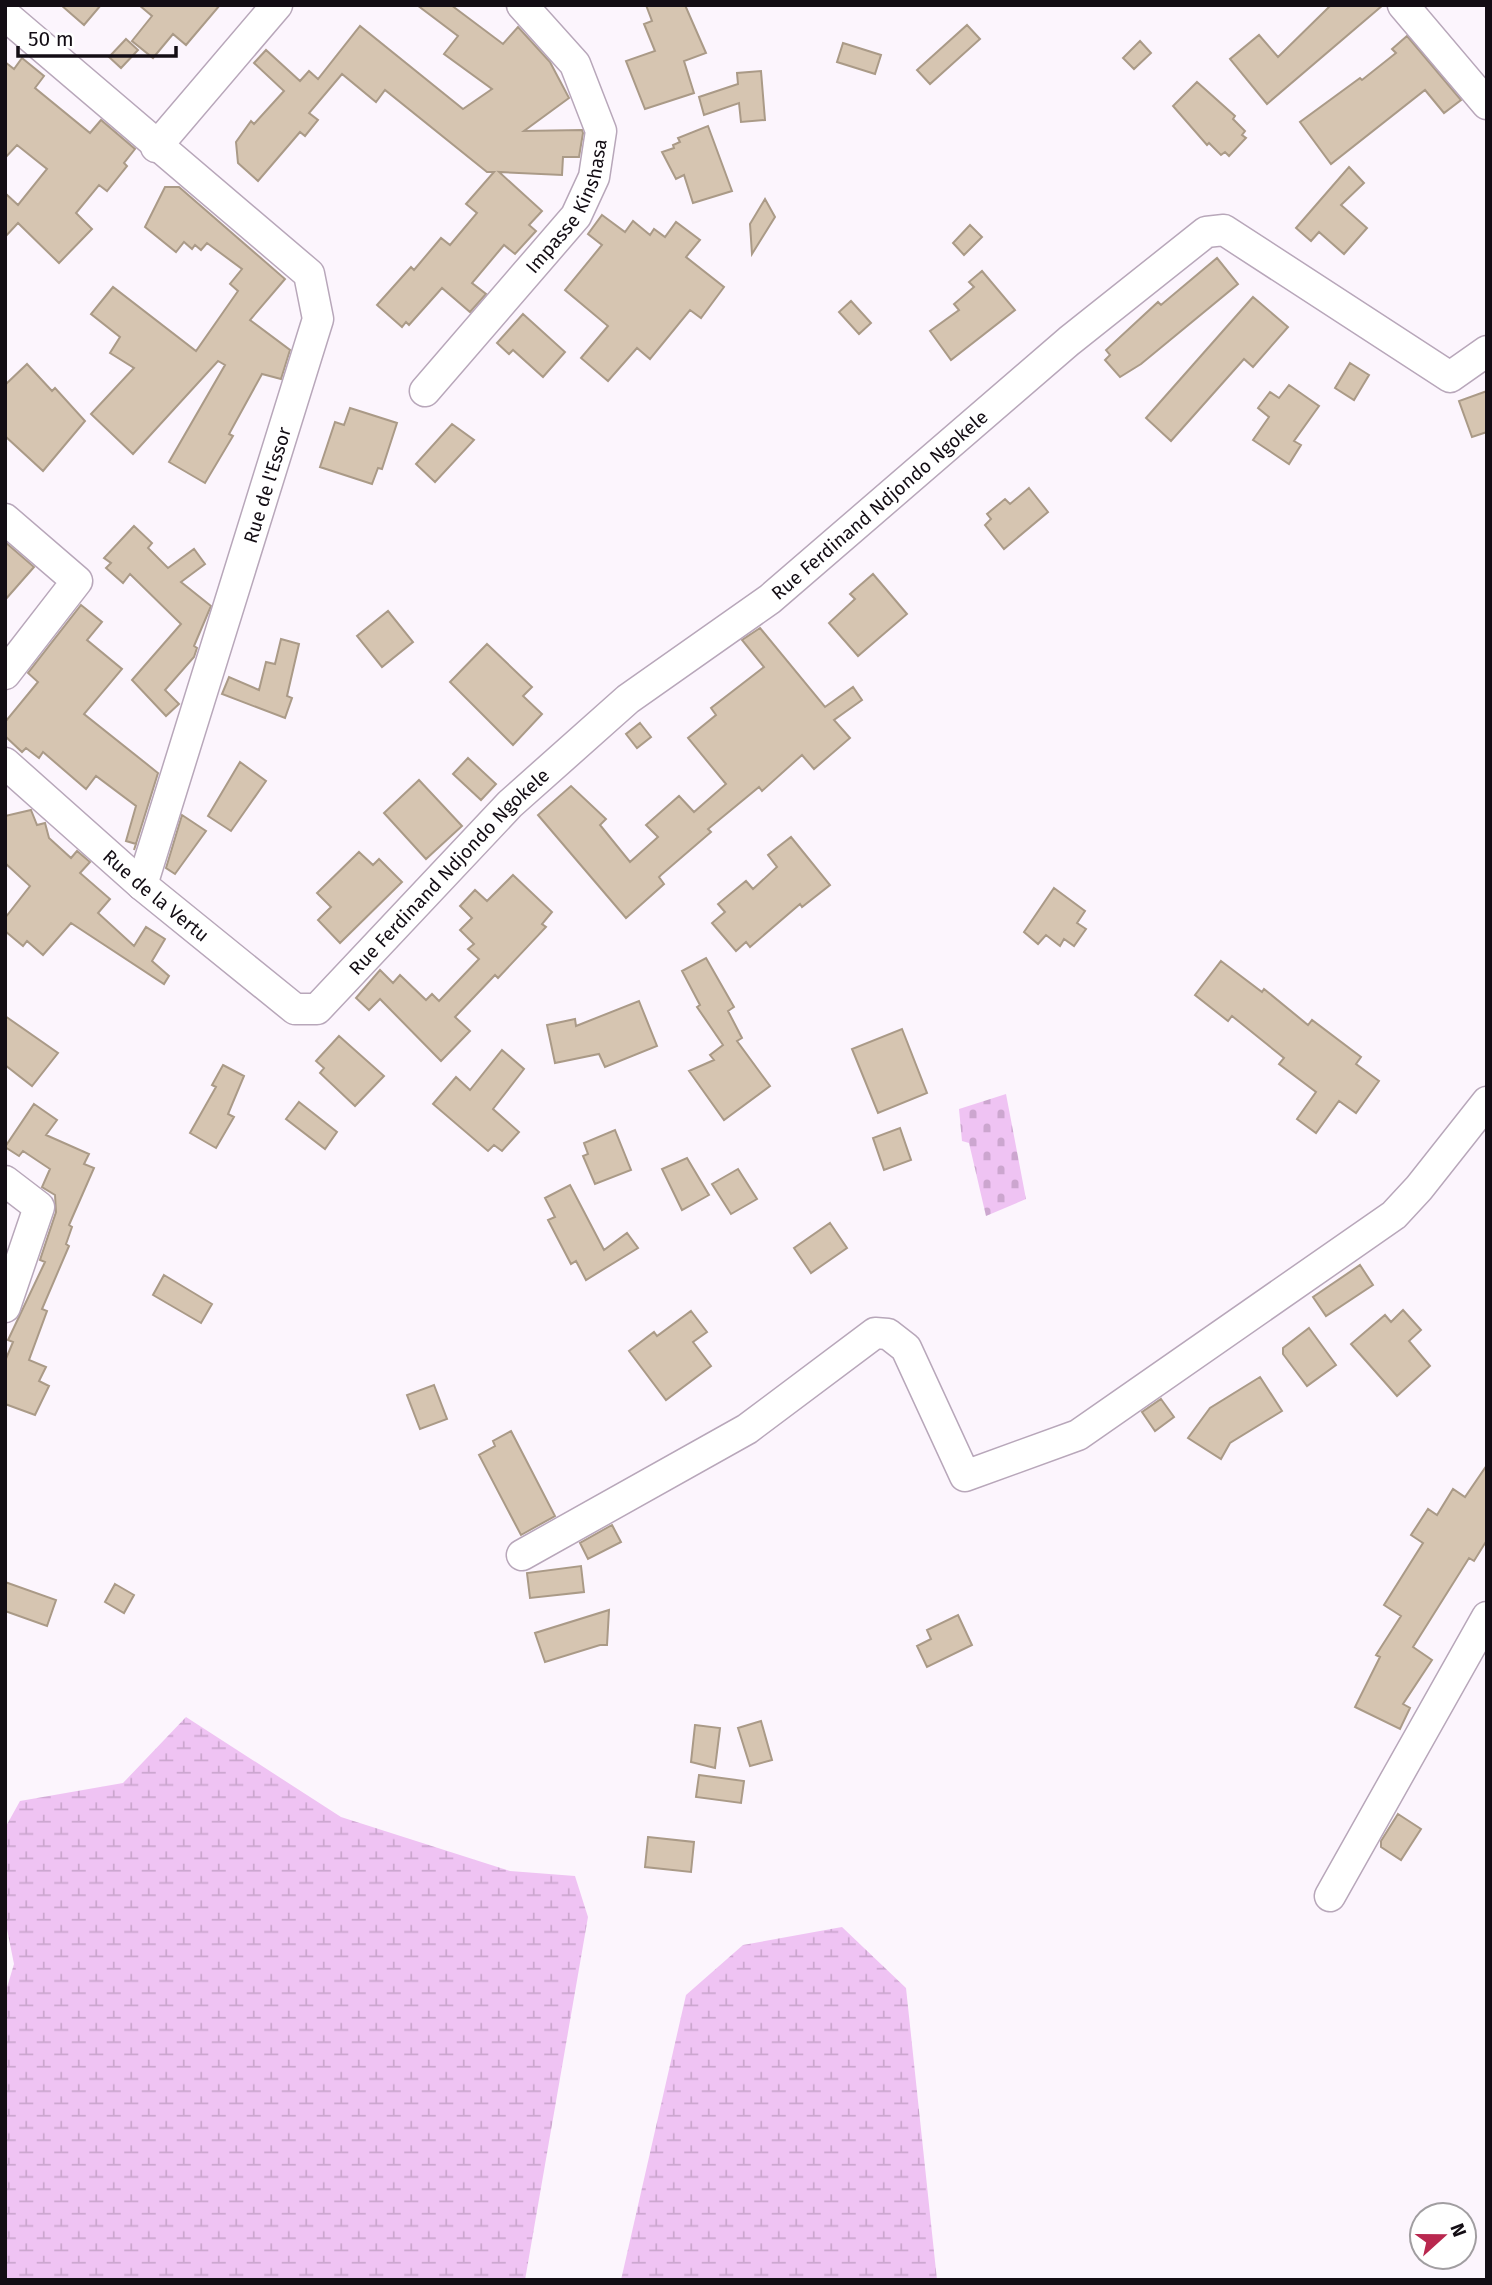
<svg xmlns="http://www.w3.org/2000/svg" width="1492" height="2285" viewBox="0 0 1492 2285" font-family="'Fira Sans',sans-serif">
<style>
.wetland{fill:url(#wetland-marsh)}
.cemetery{fill:url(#cemetery-stones)}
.building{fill:#d6c5b1;stroke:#aa9a87;stroke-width:2}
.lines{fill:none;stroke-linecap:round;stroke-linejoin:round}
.minor-casing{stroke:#b8a7ba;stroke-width:33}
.minor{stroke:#fff;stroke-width:30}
.labels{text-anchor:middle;stroke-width:7;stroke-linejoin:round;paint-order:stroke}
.street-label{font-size:19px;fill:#130d14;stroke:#fff}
</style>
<defs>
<pattern id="wetland-marsh" width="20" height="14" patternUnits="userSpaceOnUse" patternTransform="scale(1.75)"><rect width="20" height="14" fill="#efc3f3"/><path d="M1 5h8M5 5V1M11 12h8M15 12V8" fill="none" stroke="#cca6cf"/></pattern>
<pattern id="cemetery-stones" width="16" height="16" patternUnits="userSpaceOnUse" patternTransform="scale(1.75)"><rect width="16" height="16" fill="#efc3f3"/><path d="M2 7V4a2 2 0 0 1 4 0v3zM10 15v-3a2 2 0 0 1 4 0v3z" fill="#cca6cf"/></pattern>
</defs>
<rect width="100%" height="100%" fill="#fcf5fd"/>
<path class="wetland" d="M 186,1717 L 341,1817 L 510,1871 L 575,1876 L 588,1917 L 525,2280 L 5,2280 L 5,1994 L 14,1964 L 5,1919 L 5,1828 L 20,1801 L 123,1783 Z
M 842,1927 L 906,1988 L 937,2280 L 621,2280 L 686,1995 L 743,1945 Z"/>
<path class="cemetery" d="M 1006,1094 L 1026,1199 L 986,1216 L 969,1143 L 962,1141 L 959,1109 Z"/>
<path class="building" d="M 61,5 L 101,5 L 84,25 Z
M 139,5 L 220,5 L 186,45 L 173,34 L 153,58 L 132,41 L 152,16 Z
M 417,5 L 451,5 L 503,44 L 518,27 L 550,62 L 569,98 L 524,131 L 582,130 L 583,133 L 579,157 L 563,157 L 562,175 L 499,172 L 542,211 L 529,225 L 536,231 L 515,254 L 504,245 L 472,283 L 486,294 L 470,312 L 442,288 L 409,325 L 406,322 L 402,327 L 377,305 L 411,267 L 414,270 L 441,238 L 450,245 L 477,213 L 466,204 L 494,172 L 487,172 L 385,90 L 376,102 L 342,74 L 309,113 L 318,120 L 305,136 L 300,132 L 258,181 L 238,163 L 236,142 L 251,121 L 254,124 L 284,91 L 254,63 L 266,50 L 300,81 L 309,71 L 318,79 L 360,26 L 463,109 L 492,89 L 444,54 L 458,36 Z
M 646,5 L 685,5 L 706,53 L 684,61 L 694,93 L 645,109 L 626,61 L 655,51 L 644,24 L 652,21 Z
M 1331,5 L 1383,5 L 1267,104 L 1230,59 L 1259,35 L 1278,57 Z
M 967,25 L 980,39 L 930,84 L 917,70 Z
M 1407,36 L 1461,100 L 1444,113 L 1425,90 L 1331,164 L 1300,122 L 1360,78 L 1362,80 L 1396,53 L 1392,49 Z
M 126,39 L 138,50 L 121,68 L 109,57 Z
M 1140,41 L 1151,53 L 1134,69 L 1123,58 Z
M 843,43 L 881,55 L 875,74 L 837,62 Z
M 22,58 L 44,76 L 35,88 L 90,133 L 101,120 L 135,149 L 124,163 L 127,166 L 107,191 L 99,185 L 76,213 L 92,229 L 59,263 L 18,223 L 5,237 L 5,193 L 18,205 L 47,169 L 17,145 L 5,158 L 5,62 L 14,69 Z
M 761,71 L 765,120 L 741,122 L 739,103 L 704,115 L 699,97 L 738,84 L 737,73 Z
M 1197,82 L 1235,116 L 1233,119 L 1245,131 L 1242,135 L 1246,138 L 1229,156 L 1225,152 L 1221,155 L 1209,143 L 1207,145 L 1173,106 Z
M 708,126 L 732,191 L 693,203 L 684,175 L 676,179 L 662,152 L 674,148 L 673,145 L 680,142 L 678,138 Z
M 1349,167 L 1364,183 L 1341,205 L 1367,228 L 1344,254 L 1319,232 L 1311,241 L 1296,228 Z
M 165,187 L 179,187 L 285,279 L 250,320 L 290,350 L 281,379 L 262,374 L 229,434 L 233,436 L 205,483 L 169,462 L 225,365 L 218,361 L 133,454 L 91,414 L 134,368 L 110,353 L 120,337 L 91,314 L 113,287 L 196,351 L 238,291 L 230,284 L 242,269 L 207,243 L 201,250 L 195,245 L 192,249 L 184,242 L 176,252 L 145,227 Z
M 765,199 L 775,217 L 752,254 L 750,224 Z
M 602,215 L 625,232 L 633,221 L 650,235 L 654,229 L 665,237 L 676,222 L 700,240 L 686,257 L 724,287 L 701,318 L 690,310 L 650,359 L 637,348 L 608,381 L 581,358 L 608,326 L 565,290 L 602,245 L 588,234 Z
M 970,225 L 982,237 L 964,255 L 953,243 Z
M 1217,258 L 1238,284 L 1141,364 L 1120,377 L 1105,360 L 1110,355 L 1106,350 L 1158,302 L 1161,305 Z
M 982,271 L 1015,310 L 951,360 L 930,331 L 959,310 L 954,304 L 974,287 L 969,282 Z
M 1253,297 L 1288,327 L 1253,367 L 1244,359 L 1171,441 L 1146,418 Z
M 851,301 L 871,323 L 859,334 L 839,312 Z
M 523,314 L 565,352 L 543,377 L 513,350 L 509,354 L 497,343 Z
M 1350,363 L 1369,375 L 1354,400 L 1335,388 Z
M 27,364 L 52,391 L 55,388 L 85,421 L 43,471 L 5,436 L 5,385 Z
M 1289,385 L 1319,406 L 1294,441 L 1301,445 L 1289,464 L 1253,440 L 1269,417 L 1258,408 L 1270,392 L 1279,398 Z
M 1487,391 L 1487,432 L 1472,437 L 1459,401 Z
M 350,408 L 397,423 L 382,469 L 378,468 L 372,484 L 320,467 L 335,422 L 344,425 Z
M 452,424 L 474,440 L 435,482 L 416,464 Z
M 1029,488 L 1048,512 L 1004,549 L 985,525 L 991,519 L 987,514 L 1005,499 L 1010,504 Z
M 134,526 L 152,543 L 148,548 L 168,568 L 194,549 L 205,564 L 181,582 L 211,606 L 194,646 L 197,648 L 194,657 L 165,690 L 179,704 L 166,716 L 132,680 L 181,624 L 130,574 L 123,583 L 106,568 L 111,563 L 104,558 Z
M 5,542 L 34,567 L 5,600 Z
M 873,574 L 907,614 L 858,656 L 829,623 L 855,599 L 850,594 Z
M 81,605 L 102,622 L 87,640 L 122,669 L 84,714 L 158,773 L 134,850 L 136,844 L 126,841 L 136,806 L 96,776 L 86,789 L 43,752 L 39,758 L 26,748 L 22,752 L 5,736 L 5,722 L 38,682 L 28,673 Z
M 388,611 L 413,642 L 382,667 L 357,636 Z
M 760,628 L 825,707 L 853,687 L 862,700 L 834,720 L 850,738 L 814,769 L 802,755 L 762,791 L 759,787 L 708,829 L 711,832 L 661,875 L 659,877 L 664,884 L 626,918 L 538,815 L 571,786 L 606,819 L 600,825 L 630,862 L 658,837 L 646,825 L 679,796 L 694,812 L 726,784 L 688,738 L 716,715 L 711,708 L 764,667 L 742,640 Z
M 281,639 L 299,644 L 287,696 L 292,698 L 285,718 L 222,694 L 229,677 L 259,690 L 266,662 L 275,664 Z
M 487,644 L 532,687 L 523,696 L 542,714 L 513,745 L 450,682 Z
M 640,723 L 651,737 L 637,748 L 626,734 Z
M 468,758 L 496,784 L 481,800 L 453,774 Z
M 240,762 L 266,781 L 231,831 L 208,816 Z
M 419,780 L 462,826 L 426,859 L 384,813 Z
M 31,810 L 37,825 L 45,823 L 49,838 L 71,858 L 77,851 L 90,862 L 80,873 L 110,899 L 98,913 L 134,946 L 146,927 L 165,939 L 152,961 L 169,976 L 164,984 L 71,923 L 43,955 L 27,941 L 23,946 L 5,931 L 5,918 L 30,886 L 5,863 L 5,816 Z
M 182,815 L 206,831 L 175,874 L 166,868 Z
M 791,837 L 830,885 L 802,907 L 800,904 L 750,947 L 746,942 L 736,951 L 712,923 L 725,912 L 718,904 L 746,881 L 753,889 L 777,867 L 768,855 Z
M 359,852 L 373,865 L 379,859 L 402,882 L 340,943 L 318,920 L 331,907 L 317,893 Z
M 513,875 L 552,912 L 542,924 L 546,927 L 498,978 L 495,975 L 455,1017 L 470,1031 L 441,1061 L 380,999 L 369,1010 L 356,998 L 380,970 L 393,983 L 400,975 L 426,1000 L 432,994 L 439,1001 L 479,959 L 468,949 L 474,944 L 460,930 L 472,918 L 460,906 L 475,890 L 487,901 Z
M 1054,888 L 1085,911 L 1077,923 L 1086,929 L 1074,946 L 1064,939 L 1060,946 L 1046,935 L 1038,944 L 1024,932 Z
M 706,958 L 734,1007 L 728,1011 L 742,1038 L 737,1041 L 770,1086 L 724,1120 L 689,1071 L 714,1060 L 710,1055 L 723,1045 L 697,1007 L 700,1005 L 682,971 Z
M 1221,961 L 1262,992 L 1264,989 L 1308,1025 L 1312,1020 L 1361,1057 L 1356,1064 L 1379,1081 L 1356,1113 L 1339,1101 L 1316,1133 L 1297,1119 L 1316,1092 L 1279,1064 L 1284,1058 L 1232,1016 L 1228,1021 L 1195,995 Z
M 639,1001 L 657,1046 L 605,1067 L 599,1054 L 555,1063 L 547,1025 L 575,1019 L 576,1026 Z
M 5,1016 L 58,1053 L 32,1086 L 5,1065 Z
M 902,1029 L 927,1093 L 878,1113 L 852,1049 Z
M 339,1036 L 384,1076 L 355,1106 L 320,1073 L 324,1068 L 316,1061 Z
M 502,1050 L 524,1069 L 493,1109 L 519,1132 L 502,1151 L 494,1145 L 488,1151 L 433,1104 L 456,1077 L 470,1090 Z
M 223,1065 L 244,1076 L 228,1114 L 234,1117 L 216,1148 L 190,1133 L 216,1087 L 212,1085 Z
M 299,1102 L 337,1132 L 325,1149 L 286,1119 Z
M 34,1104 L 57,1120 L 46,1135 L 89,1154 L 84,1164 L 94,1168 L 69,1225 L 72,1227 L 66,1244 L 69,1246 L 42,1309 L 47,1311 L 29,1360 L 46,1367 L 39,1381 L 49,1386 L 35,1415 L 5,1404 L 5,1361 L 13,1342 L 8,1340 L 45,1262 L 40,1260 L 56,1212 L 55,1195 L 42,1187 L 50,1169 L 23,1151 L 19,1156 L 5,1147 Z
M 900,1128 L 911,1160 L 884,1170 L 873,1138 Z
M 615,1130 L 631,1170 L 595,1184 L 583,1156 L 588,1154 L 584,1143 Z
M 687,1158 L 709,1195 L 682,1210 L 662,1169 Z
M 738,1169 L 757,1199 L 731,1214 L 712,1184 Z
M 570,1185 L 604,1250 L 627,1233 L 638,1248 L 586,1280 L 576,1261 L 571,1264 L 548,1220 L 555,1217 L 545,1198 Z
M 830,1223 L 847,1248 L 811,1273 L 794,1248 Z
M 1360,1265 L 1373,1285 L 1326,1316 L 1313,1297 Z
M 164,1275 L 212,1304 L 201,1323 L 153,1295 Z
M 1403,1310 L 1421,1330 L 1409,1341 L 1430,1366 L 1397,1396 L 1351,1344 L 1385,1315 L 1391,1322 Z
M 691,1311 L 707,1332 L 693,1342 L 711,1366 L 666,1400 L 629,1351 L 654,1332 L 657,1336 Z
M 1309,1328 L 1336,1365 L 1307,1386 L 1283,1354 L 1283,1348 Z
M 1260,1377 L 1282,1411 L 1230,1443 L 1221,1459 L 1188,1438 L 1210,1408 Z
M 434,1385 L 447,1419 L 420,1429 L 407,1395 Z
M 1161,1399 L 1174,1417 L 1155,1431 L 1142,1412 Z
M 511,1431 L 555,1516 L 521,1535 L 479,1455 L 495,1446 L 493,1441 Z
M 1487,1465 L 1487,1540 L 1474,1561 L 1469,1558 L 1413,1647 L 1432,1660 L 1403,1704 L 1410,1708 L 1400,1729 L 1355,1707 L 1380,1657 L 1376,1655 L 1401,1616 L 1384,1605 L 1423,1543 L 1411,1535 L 1428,1509 L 1437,1515 L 1453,1489 L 1465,1497 Z
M 612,1525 L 621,1542 L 588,1559 L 580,1543 Z
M 581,1566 L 584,1592 L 530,1598 L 527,1573 Z
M 5,1582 L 56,1600 L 47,1626 L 5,1611 Z
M 115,1584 L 134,1595 L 124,1613 L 105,1602 Z
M 609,1610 L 607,1645 L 600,1645 L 545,1662 L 535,1633 Z
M 958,1615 L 972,1645 L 927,1667 L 917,1646 L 931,1639 L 927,1630 Z
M 761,1721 L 772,1760 L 750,1766 L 738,1728 Z
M 695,1725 L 720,1728 L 715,1768 L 691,1762 Z
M 699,1775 L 744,1781 L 741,1803 L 696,1797 Z
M 1398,1814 L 1421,1829 L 1401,1860 L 1381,1847 L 1381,1841 Z
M 648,1837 L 694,1842 L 691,1872 L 645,1867 Z"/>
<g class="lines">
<g class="minor-casing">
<g id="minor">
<path d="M 1403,5 L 1487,104"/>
<path d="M 5,15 L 309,274 L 318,319 L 142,885"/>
<path d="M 156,147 L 277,5"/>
<path id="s1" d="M 425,391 L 576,216 L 594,177 L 601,131 L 575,64 L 522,5"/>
<path d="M 5,519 L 77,581 L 5,674"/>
<path id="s2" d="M 5,763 L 142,885 L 295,1009 L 317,1009 L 510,804 L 628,699 L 770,599 L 1069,341 L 1206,232 L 1224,230 L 1450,377 L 1487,351"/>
<path d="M 5,1181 L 39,1207 L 5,1307"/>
<path d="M 522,1555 L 747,1429 L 875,1333 L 888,1334 L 906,1348 L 965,1476 L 1078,1435 L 1394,1215 L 1419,1188 L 1487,1102"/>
<path d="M 1330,1896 L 1487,1617"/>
</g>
</g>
<use href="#minor" class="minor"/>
</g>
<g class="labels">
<g class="street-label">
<text dy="7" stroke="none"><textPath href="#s1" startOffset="236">Impasse Kinshasa</textPath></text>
<text transform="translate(267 485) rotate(-73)" y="7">Rue de l'Essor</text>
<text dy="7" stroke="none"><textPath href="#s2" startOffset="1160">Rue Ferdinand Ndjondo Ngokele</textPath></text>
<text dy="7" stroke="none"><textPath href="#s2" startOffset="593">Rue Ferdinand Ndjondo Ngokele</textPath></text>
<text dy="7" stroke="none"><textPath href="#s2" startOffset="201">Rue de la Vertu</textPath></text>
</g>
</g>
<rect width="1492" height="2285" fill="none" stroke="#130d14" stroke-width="14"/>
<g transform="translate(1443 2236) rotate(69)"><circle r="33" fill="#ffffff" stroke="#a19ea1" stroke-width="2"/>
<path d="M0-5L12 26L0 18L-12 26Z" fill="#b9284f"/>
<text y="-10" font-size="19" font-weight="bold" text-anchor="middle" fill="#130d14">N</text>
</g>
<path d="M18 46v10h158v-10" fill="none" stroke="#130d14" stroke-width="3.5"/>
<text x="28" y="46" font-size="21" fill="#130d14" stroke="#ffffff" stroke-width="5" paint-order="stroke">50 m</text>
</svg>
